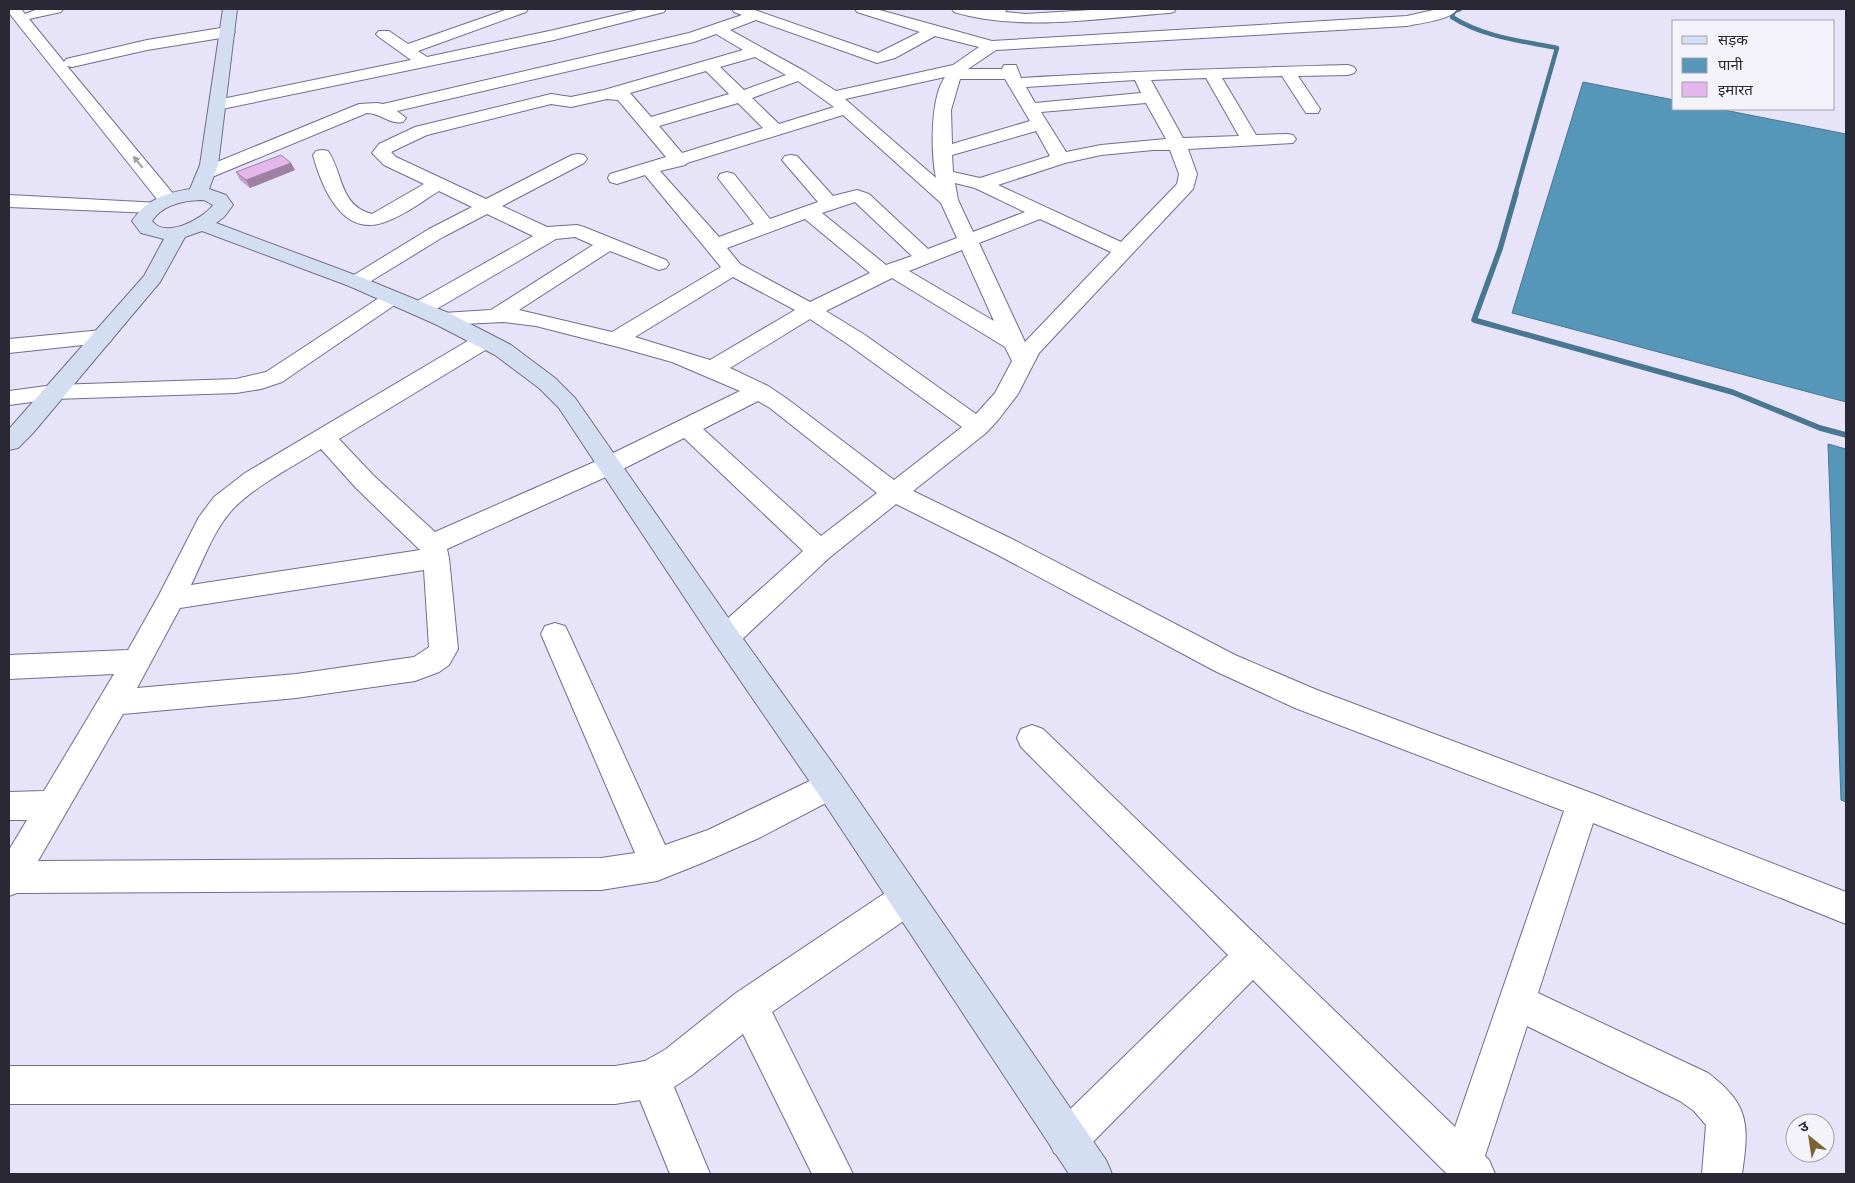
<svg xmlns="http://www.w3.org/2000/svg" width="1855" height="1183" viewBox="0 0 1855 1183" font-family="Signika,'Noto Sans Devanagari',sans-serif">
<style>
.water{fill:#5697b9;stroke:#497691}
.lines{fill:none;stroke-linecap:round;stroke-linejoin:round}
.stream-far1{stroke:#497691;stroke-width:4.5}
.stream{stroke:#497691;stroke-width:5.5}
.street-casing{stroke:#726d8c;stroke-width:2}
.secondary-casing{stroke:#726d8c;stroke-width:2}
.street{fill:#fff;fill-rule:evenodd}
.secondary{fill:#d4def3;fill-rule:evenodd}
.wall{fill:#c39dc9}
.shaded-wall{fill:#9f80a4}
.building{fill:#e3b7ea;stroke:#9f80a4}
.oneway{fill:#9f9ea4}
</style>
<rect width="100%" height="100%" fill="#e7e4f9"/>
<path class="water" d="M 1583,82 L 1674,100 L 1674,109 L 1719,109 L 1846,134 L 1846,402 L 1512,313 Z
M 1828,444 L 1846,449 L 1846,802 L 1841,800 Z"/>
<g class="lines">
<path class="stream-far1" d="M 1460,9 L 1454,11 L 1452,17 C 1483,37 1522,41 1557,48 L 1515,195"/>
<path class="stream" d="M 1516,193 L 1500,249 L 1474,320 L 1732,392 L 1820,428 L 1846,435"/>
<g class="street-casing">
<path id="street" d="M 9,9 L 21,9 L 25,14 L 38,9 L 63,9 L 61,12 L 29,19 L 64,62 L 66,59 L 147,40 L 227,27 L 232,29 L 235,32 L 232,35 L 227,37 L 147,50 L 72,67 L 67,66 L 175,196 L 177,200 L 175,204 L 168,206 L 162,204 L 164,207 L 161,211 L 154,213 L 9,207 L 9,195 L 160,203 L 9,13 Z
M 508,9 L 528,9 L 526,12 L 418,51 L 427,57 L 554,30 L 642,9 L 666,9 L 664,12 L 554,40 L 217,110 L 211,109 L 209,105 L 211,101 L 217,100 L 411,60 L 379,37 L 376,34 L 379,31 L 389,31 L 408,44 Z
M 732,9 L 752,9 L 878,53 L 920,32 L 857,12 L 855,9 L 876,9 L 992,41 L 1407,16 L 1438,9 L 1457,9 C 1451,20 1420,23 1407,26 L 996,50 L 968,69 L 1002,69 L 1004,65 L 1016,65 L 1021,78 C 1130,71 1239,68 1348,65 L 1354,67 L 1356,70 L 1354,73 L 1348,75 L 1298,76 L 1320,109 L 1318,113 L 1306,113 L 1282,76 L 1222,78 L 1256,135 L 1287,134 L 1293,135 L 1296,139 L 1293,143 L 1188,149 L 1197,174 L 1193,189 L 1039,353 L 1018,394 L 998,420 L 986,433 L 913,491 L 1014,540 L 1235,655 L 1317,690 L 1594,794 L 1846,892 L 1846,924 L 1593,823 L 1538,993 L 1708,1073 C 1750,1105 1749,1125 1742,1174 L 1702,1174 L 1706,1125 L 1694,1111 L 1680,1101 L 1527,1026 L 1485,1156 L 1489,1160 L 1495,1174 L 1447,1174 L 1253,980 L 1082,1153 L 1068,1159 L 1054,1153 L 1048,1139 L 1054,1125 L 1228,955 L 1021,747 L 1017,738 L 1021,729 L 1032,725 L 1043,729 L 1455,1127 L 1564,811 L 1295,708 L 1215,671 L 996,554 L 896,504 L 829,558 L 736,645 L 726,648 L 716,645 L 712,637 L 716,629 L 803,551 L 684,438 L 619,471 L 447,549 L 449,558 L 458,649 L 449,665 L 439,672 L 415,681 L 296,698 L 123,714 L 38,861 L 601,858 L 635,853 L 541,634 L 545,626 L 555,623 L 565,626 L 569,634 L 665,845 L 708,830 L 830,771 L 841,775 L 846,785 L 841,795 L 759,838 L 702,863 L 657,881 L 601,890 L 17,893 L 9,896 L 9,850 L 27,820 L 9,820 L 9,792 L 44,791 L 114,674 L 9,679 L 9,655 L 128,650 L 159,595 L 199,517 L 214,497 L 245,473 L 476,336 L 484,334 L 492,336 L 495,341 L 492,346 L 339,439 L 374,476 L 435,532 L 601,459 L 740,391 L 672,362 L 622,348 L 536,326 L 503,322 L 443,325 L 435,324 L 432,319 L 435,314 L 443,313 L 491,310 L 593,245 L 575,237 L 556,239 L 428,314 L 420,315 L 412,314 L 409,309 L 412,304 L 533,236 L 487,214 L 443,237 L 363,286 L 356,288 L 349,286 L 346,282 L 349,278 L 429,229 L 472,207 L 439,191 C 421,202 402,217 382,223 C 341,236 321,185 313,155 L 316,151 L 322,150 L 328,151 C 343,172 339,206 372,214 L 424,184 L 384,165 L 372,153 L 379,144 L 415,127 L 551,94 L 571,97 L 604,90 L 743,50 L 716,34 L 694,42 L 397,111 L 406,118 L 403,122 C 390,125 381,113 367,113 L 212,177 L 206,179 L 200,177 L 197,173 L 200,169 L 359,104 L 377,103 L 383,104 L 689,33 L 742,15 L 734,12 ZM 756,20 L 877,63 L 895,58 L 935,36 L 979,47 L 953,65 L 836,91 L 806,72 L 730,30 ZM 755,57 L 786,75 L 744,90 L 720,67 ZM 706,71 L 729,94 L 651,117 L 630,93 ZM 945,77 C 930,98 931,154 936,178 L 845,99 ZM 1206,78 L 1239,136 L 1183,138 L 1151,80 ZM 960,79 L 1005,79 L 1030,121 L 952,144 L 951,110 ZM 1135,80 L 1141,93 L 1035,103 L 1026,87 ZM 798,81 L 834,107 L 779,124 L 752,98 ZM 607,99 L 618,100 L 666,157 L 610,174 L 608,178 L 610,182 L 617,184 L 645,175 L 721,267 L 612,332 L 519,310 L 610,251 L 659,270 L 666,268 L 669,264 L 666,260 L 584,227 L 577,225 L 547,227 L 502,206 L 584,163 L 587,159 L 584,155 L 578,154 L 572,155 L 486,199 L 396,157 L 391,152 L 427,135 L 551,104 L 571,107 ZM 738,103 L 763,128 L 682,153 L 659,126 ZM 1146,103 L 1166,139 L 1101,145 L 1066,152 L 1041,112 ZM 843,115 L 941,203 L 957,238 L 928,249 L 869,194 L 857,190 L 833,196 L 797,156 L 791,155 L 785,156 L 782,160 L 818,202 L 770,219 L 734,174 L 727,172 L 720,174 L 718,178 L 754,224 L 719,237 L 660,171 L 685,165 L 687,163 ZM 1036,131 L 1050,156 L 980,178 L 953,172 L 952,155 ZM 1153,150 L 1170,150 L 1179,174 L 1177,184 L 1121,242 L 998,185 L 1065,163 L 1101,155 ZM 955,183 L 975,188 L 1025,212 L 973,232 L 958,200 ZM 855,202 L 912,256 L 886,265 L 822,213 ZM 805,219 L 870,273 L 810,302 L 740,264 L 727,248 ZM 1040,219 L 1111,252 L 1025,342 L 979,243 ZM 962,250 L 994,321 L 909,271 ZM 733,277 L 795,310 L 710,360 L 635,337 ZM 892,278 L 1005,347 L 1012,361 L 995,393 L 976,414 L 865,335 L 826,311 ZM 810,319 L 849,345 L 962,427 L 894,480 L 786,398 L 768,386 L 730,368 ZM 758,401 L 770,408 L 877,493 L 821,536 L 703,429 ZM 321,449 L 356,488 L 420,550 L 191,585 C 203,561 213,531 232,510 C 252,488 295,465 321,449 ZM 424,570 L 429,647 L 414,657 L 296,674 L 137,688 L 180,608 Z
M 952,9 L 1007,9 L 1005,12 L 1025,14 L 1108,9 L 1176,9 L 1174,12 L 1169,13 C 1100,18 1020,32 954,12 Z
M 392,292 L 399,294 L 403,298 L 399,302 L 282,382 L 261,389 L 236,393 L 54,399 L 9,405 L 9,391 L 54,385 L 236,379 L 266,372 L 385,294 Z
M 102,330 L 110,332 L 113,337 L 110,342 L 9,353 L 9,339 Z
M 906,883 L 918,887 L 923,899 L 918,911 L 772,1012 L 853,1174 L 812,1174 L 743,1034 L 692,1075 L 674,1087 L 710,1174 L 670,1174 L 640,1100 L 615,1104 L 9,1104 L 9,1066 L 615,1066 L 645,1061 L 666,1049 L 736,993 L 894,887 Z"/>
</g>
<g class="secondary-casing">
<path id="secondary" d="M 223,9 L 237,9 L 218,165 L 209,189 L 226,195 L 233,205 L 224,217 L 216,223 L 363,278 L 451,314 L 511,345 L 555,378 L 575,398 L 736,629 L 841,775 L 1106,1160 L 1112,1174 L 1069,1174 L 819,795 L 716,645 L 559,408 L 539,388 L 495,355 L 435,324 L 349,286 L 202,231 L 185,237 L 160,282 L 33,433 L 18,448 L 9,450 L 9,429 L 144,276 L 164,239 L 141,233 L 132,221 C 147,199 166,193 190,189 L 200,165 ZM 204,200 L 213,205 C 203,219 166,239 152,221 C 163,204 185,200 204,200 Z"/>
</g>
<use href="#street" class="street"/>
<use href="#secondary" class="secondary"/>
</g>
<path class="wall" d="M 291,163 L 295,170 L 250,188 L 240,180 L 236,172 Z"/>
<path class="shaded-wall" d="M 291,163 L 295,170 L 250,188 L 246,180 Z"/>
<path class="building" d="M 281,155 L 291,163 L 246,180 L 236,172 Z"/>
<defs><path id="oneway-solid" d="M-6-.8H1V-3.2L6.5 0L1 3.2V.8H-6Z" transform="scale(1.25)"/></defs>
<use class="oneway" href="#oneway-solid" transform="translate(138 162) rotate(-129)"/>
<rect width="1855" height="1183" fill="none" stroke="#2a2835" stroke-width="20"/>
<rect x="1672" y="20" width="162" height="90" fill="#f4f3fa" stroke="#a3a2ab"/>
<rect x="1682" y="36" width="25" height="8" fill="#d4def3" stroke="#a3a2ab"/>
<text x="1718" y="45" font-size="15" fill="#2a2835">सड़क</text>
<rect x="1682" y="58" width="25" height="15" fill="#5697b9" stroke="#a3a2ab"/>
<text x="1718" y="70" font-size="15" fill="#2a2835">पानी</text>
<rect x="1682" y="82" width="25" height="15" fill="#e3b7ea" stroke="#a3a2ab"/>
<text x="1718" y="95" font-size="15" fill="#2a2835">इमारत</text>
<g transform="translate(1810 1138) rotate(330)"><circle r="24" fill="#f4f3fa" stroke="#a3a2ab"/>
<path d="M0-4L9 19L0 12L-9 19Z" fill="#7d6234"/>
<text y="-8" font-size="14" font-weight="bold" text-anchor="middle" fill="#2a2835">उ</text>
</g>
</svg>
